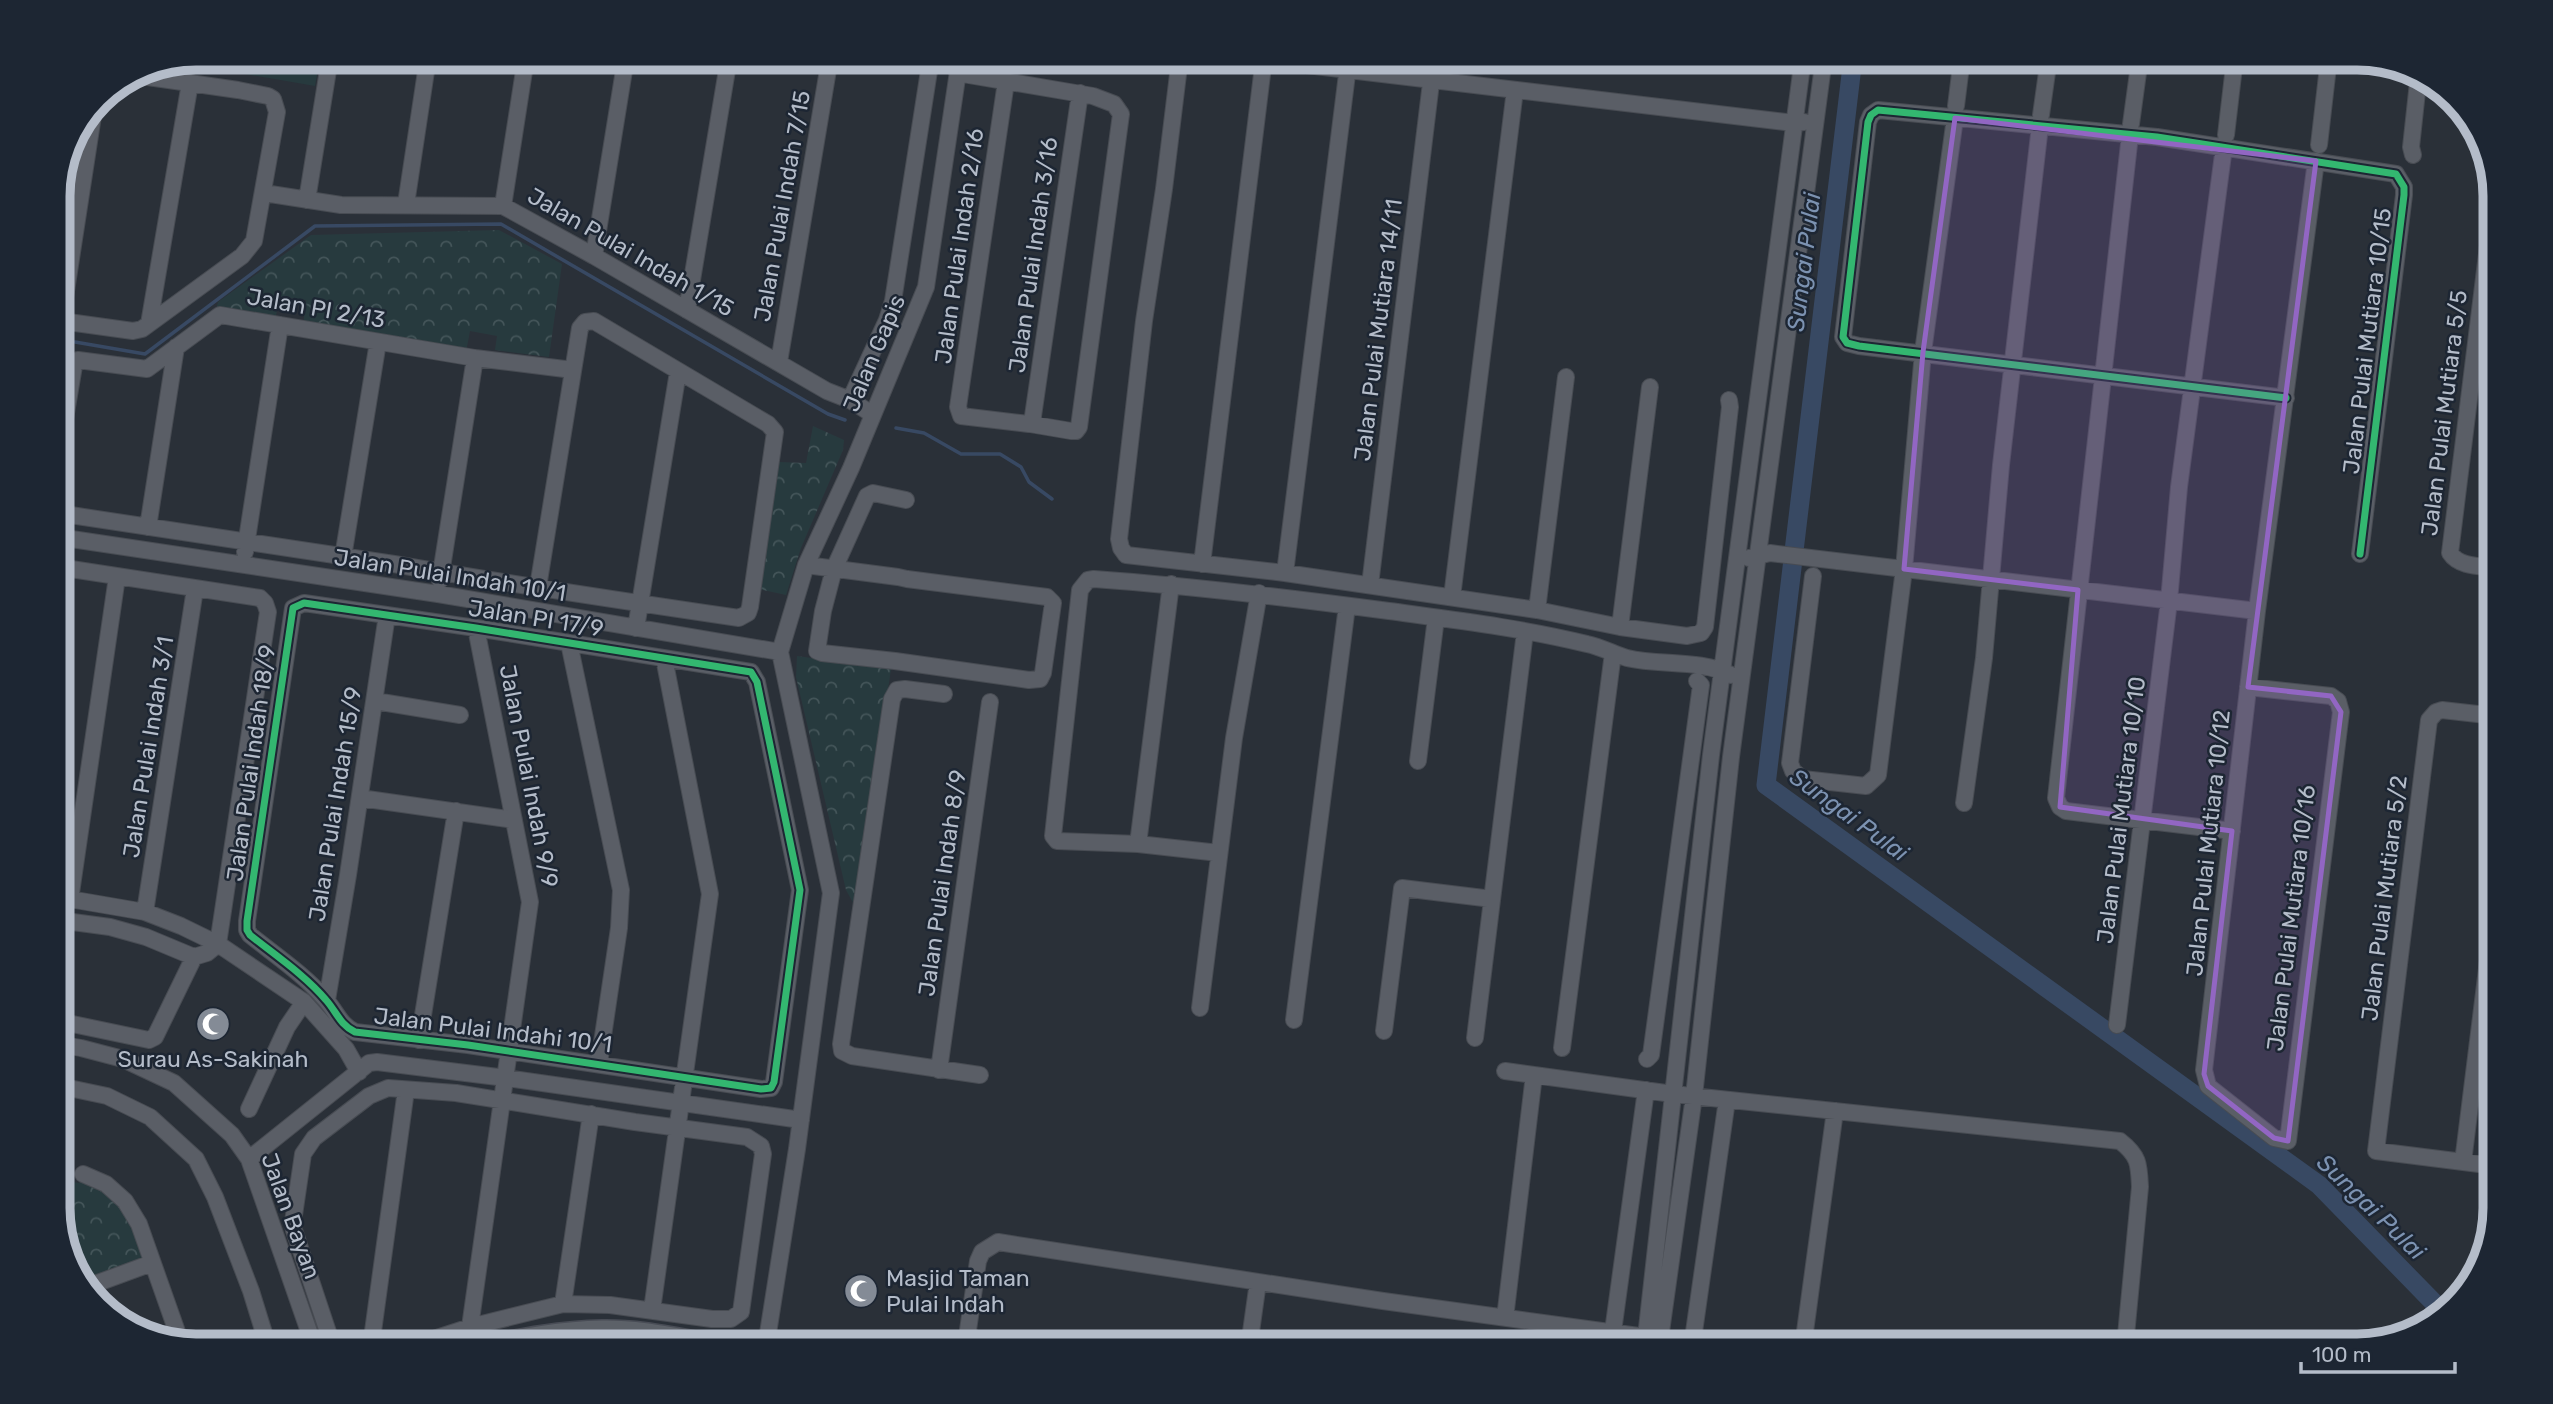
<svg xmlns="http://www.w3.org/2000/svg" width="2553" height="1404" viewBox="0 0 2553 1404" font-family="Rubik,sans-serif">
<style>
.park{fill:url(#park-crowns)}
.pitch{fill:#273a3e}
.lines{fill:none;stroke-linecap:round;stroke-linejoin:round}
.stream{stroke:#384963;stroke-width:3.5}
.river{stroke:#384963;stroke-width:19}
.minor-casing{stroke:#484c53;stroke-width:18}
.major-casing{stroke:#484c55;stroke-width:22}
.minor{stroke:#5a5e66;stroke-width:16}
.major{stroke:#5c6168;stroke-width:19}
.cycleway-casing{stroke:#1d2633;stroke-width:11}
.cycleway{stroke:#33b770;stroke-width:7}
.marked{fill:#9266c3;fill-opacity:0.2;stroke:#9266c3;stroke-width:5;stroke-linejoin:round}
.labels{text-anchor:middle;stroke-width:5;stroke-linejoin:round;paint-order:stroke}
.street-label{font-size:23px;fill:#b4bcc9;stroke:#1d2633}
.poi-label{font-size:23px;fill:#b4bcc9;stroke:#1d2633}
.water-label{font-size:24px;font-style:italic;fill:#7c92b1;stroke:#1d2633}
.rim{fill:none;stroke:#b4bcc9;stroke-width:9}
</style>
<defs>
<pattern id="park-crowns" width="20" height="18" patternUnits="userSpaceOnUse" patternTransform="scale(1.75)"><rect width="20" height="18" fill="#273a3e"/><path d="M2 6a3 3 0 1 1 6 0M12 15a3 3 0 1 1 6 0" fill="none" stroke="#445559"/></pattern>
</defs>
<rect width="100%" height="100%" fill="#2a3038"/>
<path class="park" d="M 499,230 L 562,264 L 549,357 L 495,350 L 497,336 L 470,331 L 466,352 L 303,326 L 306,300 L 280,297 L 275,320 L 216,311 L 218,302 L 311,235 Z
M 813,426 L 844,440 L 843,450 L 801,548 L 786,595 L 759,589 L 779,462 L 806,463 Z
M 797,656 L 891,669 L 856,908 L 846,890 L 796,677 Z
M 58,1180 L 79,1183 L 83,1181 C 123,1202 128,1216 144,1256 L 141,1262 L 81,1284 L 58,1217 Z"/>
<path class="pitch" d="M 196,58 L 320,58 L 315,86 L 174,62 Z"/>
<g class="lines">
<path class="stream" d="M 75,342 L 145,354 L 315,226 L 501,224 L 828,414 L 845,420
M 896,428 L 924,433 L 961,454 L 1000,454 L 1021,467 L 1029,482 L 1052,499"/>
<path class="river" d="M 1853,58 L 1766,785 L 2319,1185 L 2443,1312"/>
<g class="minor-casing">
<path id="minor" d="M 1180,58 L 1164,189 L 1144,321 L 1119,539 L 1121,548 L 1126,555 L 1285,573 L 1537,610 L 1620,627 L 1687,636 L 1701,633 L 1705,627 L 1730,407 L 1729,400
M 1247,58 L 1794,123 L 1804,122
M 957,73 L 1093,96 L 1114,104 L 1121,114 L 1079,427 L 1076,431 L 1071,431 L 1030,424
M 1006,82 L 958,407 L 961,416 L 1029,424 L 1032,423 L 1080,93
M 1956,106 L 1962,58
M 2041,115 L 2049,58
M 2131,124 L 2140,58
M 2130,135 L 2056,798 L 2060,807 L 2066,811 L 2232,831
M 2226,135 L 2235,58
M 2319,145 L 2329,58
M 2413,155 L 2411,147 L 2419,73
M 2495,189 L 2450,553 C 2459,567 2480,566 2495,568
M 264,193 L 341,205 L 503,206 L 594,256 L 827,391 L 850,400 L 872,414
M 307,200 L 330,58
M 406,204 L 428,58
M 503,206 L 526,58
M 594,256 L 626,58
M 687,310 L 729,58
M 61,321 L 133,331 L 142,329 L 242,256 L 254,241 L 277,112 L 273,99 L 268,96 L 238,90 L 134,75
M 149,324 L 190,83
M 58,343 L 95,103
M 779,362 L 830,58
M 2286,398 L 1859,346 L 1847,343 L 1843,337 L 1868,122 L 1871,115 L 1878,110 L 2157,137 L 2396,174 L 2404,187 L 2404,195 L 2360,554
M 850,400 L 887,320 L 893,301 L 931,58
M 58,460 L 74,366 L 78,360 L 147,369 L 220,315 L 475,358 L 573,370
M 58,509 L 64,514 L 394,564 C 509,584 624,601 739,618 L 748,613 L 750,607 L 775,432 L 768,424 L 594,321 L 585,322 L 580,328 L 538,587
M 148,527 L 176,347
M 58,537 L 438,594 L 780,652
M 245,552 L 280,325
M 343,557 L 378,342
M 1749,558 L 1770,553 L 2257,611
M 1202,564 L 1264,58
M 806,565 L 898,577 L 907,579 L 1047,597 L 1053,603 L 1043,673 L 1040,679 L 1029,680 L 895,661 L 822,653 L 817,651 L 823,611 L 834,569 L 867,496 L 873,493 L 906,500
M 58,567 L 260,598 L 265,603 L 268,612 L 218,944
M 1285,573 L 1349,58
M 1813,576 L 1790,763 L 1793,771 L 1803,779 L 1866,786 L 1878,775 L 1904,569 L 1923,352 L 1955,118
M 440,580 L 475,358
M 1370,585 L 1434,58
M 1452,597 L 1515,90
M 304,603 L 476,628 L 751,672 L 757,682 L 800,890 L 774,1082 L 771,1088 L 761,1089 L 468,1045 L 355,1032 C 340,1025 336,1011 326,1000 C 306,976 275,955 250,935 L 247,930 L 247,921 L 293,608 Z
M 1537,610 L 1566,377
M 1620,627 L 1650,387
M 636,628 L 678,372
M 569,643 L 621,890 L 619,928 L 599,1063
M 2248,687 L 2331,696 L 2338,701 L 2341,712 L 2288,1141 L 2274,1138 L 2208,1086 L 2204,1070 L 2257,611 L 2316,161
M 944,694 L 905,689 L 897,690 L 892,699 L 841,1044 L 842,1051 L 852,1056 L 980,1075
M 375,701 L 460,715
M 2495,716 L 2442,710 L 2436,712 L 2429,720 L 2376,1151 L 2495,1166
M 1418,761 L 1436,618
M 360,798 L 514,820
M 1964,803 L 1984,658 L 2001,465 L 2040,126
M 1138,844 L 1171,584
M 1219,853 L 1138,844 L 1057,841 L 1053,836 L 1080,590 L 1088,580 L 1094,579 C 1193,586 1291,598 1389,611 C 1455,620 1522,628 1587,644 C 1601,647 1614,654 1627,658 C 1661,666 1700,659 1731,675
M 58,897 L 145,912 L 181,926 L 218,944 L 304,1002 L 346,1049 L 359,1072
M 70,900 L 117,577
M 145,912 L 195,589
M 58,920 L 110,927 L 146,937 L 194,957 L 207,953 L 218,944
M 327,1000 L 348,875 L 387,615
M 1200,1008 L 1234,738 L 1259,593
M 1294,1020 L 1347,606
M 58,1021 L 149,1040 L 155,1037 L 194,957
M 2117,1025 L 2169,601 L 2179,487 L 2224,147
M 1384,1031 L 1402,888 L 1492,899
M 1475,1038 L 1525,632
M 419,1040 L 456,811
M 58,1044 L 81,1048 L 123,1059 L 174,1083 L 232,1135 L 249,1159 L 314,1346
M 1562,1048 L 1613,653
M 1647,1059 L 1651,1055 L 1701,685 L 1697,681
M 939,1070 L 990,702
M 1505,1071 L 1673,1094 L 2120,1141 C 2139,1156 2139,1164 2140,1187 L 2125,1346
M 58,1088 L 69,1088 L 107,1096 L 150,1117 L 196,1159 L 215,1197 L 251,1291 L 268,1346
M 249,1109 L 287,1027 L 304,1002
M 249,1159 L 369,1063 L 377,1062 L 506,1078 L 801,1120
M 2463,1162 L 2495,904
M 83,1174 L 106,1184 L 125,1201 L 139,1224 L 181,1343
M 84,1288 L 152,1263
M 563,1304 L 591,1114
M 652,1310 L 710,894 L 664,658
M 1505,1318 L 1534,1075
M 470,1327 L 530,902 L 476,628
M 337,1346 L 330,1338 L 294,1230 L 293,1222 L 303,1154 L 314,1138 L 369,1096 L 388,1088 L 456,1093 L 635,1122 L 747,1137 L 761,1146 L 763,1154 L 741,1312 L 731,1319 L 712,1319 L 610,1305 L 563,1304 L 470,1327 L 412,1346
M 371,1346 L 406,1090
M 766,1346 L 797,1149 L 831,893 L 780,652 L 806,565 L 851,468 L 926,287 L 960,58
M 975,1346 L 968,1330 L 978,1261 L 982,1252 L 998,1242 L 1383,1301 L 1646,1337
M 1249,1346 L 1258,1282
M 1611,1346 L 1646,1090
M 1645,1346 L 1711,755 L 1803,58
M 1659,1346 L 1694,1096 L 1731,757 L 1824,58
M 1692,1346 L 1727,1100
M 1803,1346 L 1835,1111"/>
</g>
<g class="major-casing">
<path id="major" d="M 484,1346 C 523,1338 561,1331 602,1330 C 643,1329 684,1340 725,1346"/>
</g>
<use href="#minor" class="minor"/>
<use href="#major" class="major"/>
<g class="cycleway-casing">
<path id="cycleway" d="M 2286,398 L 1859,346 L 1847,343 L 1843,337 L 1868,122 L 1871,115 L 1878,110 L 2157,137 L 2396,174 L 2404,187 L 2404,195 L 2360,554
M 304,603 L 476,628 L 751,672 L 757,682 L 800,890 L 774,1082 L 771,1088 L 761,1089 L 468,1045 L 355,1032 C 340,1025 336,1011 326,1000 C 306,976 275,955 250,935 L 247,930 L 247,921 L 293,608 Z"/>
</g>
<use href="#cycleway" class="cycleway"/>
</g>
<path class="marked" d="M 1955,118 L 2316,161 L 2248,687 L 2331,696 L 2341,712 L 2288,1141 L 2274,1138 L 2208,1086 L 2204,1074 L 2232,831 L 2060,807 L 2078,590 L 1904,569 L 1923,352 Z"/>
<defs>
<g id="mosque-disc" transform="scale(1.75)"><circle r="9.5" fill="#848b96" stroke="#1d2633"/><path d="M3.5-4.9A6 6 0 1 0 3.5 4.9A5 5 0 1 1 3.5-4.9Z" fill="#fff"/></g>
</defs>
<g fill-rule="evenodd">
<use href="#mosque-disc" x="213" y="1024"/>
<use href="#mosque-disc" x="861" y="1291"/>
</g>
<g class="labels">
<g class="street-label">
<text transform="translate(782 206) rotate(-80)" y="8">Jalan Pulai Indah 7/15</text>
<text transform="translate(959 246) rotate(-82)" y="8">Jalan Pulai Indah 2/16</text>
<text transform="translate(631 252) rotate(30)" y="8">Jalan Pulai Indah 1/15</text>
<text transform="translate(1033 255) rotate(-82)" y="8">Jalan Pulai Indah 3/16</text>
<text transform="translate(316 308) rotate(10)" y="8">Jalan PI 2/13</text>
<text transform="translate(1378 330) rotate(-83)" y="8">Jalan Pulai Mutiara 14/11</text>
<text transform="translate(2367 341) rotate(-83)" y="8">Jalan Pulai Mutiara 10/15</text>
<text transform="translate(874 353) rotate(-67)" y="8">Jalan Gapis</text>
<text transform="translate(2444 413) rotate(-83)" y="8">Jalan Pulai Mutiara 5/5</text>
<text transform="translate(450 575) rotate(9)" y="8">Jalan Pulai Indah 10/1</text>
<text transform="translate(536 618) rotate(9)" y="8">Jalan PI 17/9</text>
<text transform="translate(148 747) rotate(-81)" y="8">Jalan Pulai Indah 3/1</text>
<text transform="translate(251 763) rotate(-82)" y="8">Jalan Pulai Indah 18/9</text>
<text transform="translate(529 776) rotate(79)" y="8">Jalan Pulai Indah 9/9</text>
<text transform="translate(335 804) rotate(-81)" y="8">Jalan Pulai Indah 15/9</text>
<text transform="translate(2121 810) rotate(-83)" y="8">Jalan Pulai Mutiara 10/10</text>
<text transform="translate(2208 843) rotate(-84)" y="8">Jalan Pulai Mutiara 10/12</text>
<text transform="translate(942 883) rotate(-82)" y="8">Jalan Pulai Indah 8/9</text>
<text transform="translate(2384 898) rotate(-83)" y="8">Jalan Pulai Mutiara 5/2</text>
<text transform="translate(2291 918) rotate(-83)" y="8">Jalan Pulai Mutiara 10/16</text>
<text transform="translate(493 1030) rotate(7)" y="8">Jalan Pulai Indahi 10/1</text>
<text transform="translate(291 1216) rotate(70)" y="8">Jalan Bayan</text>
</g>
<g class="poi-label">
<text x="213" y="1067">Surau As-Sakinah</text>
<text x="886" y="1286" text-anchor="start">Masjid Taman<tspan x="886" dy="26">Pulai Indah</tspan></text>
</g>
<g class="water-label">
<text transform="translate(1804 262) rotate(-83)" y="8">Sungai Pulai</text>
<text transform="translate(1849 815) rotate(36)" y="8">Sungai Pulai</text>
<text transform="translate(2371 1207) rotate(44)" y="8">Sungai Pulai</text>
</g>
</g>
<path d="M0 0H2553V1404H0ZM196 70H2357A126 126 0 0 1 2483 196V1208A126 126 0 0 1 2357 1334H196A126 126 0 0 1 70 1208V196A126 126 0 0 1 196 70Z" fill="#1d2633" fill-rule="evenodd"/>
<path class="rim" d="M196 70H2357A126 126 0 0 1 2483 196V1208A126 126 0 0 1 2357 1334H196A126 126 0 0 1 70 1208V196A126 126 0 0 1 196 70Z"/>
<path d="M2301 1362v10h154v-10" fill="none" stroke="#b4bcc9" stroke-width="3.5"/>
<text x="2312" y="1362" font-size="21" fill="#b4bcc9" stroke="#1d2633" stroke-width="5" paint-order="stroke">100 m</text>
</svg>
